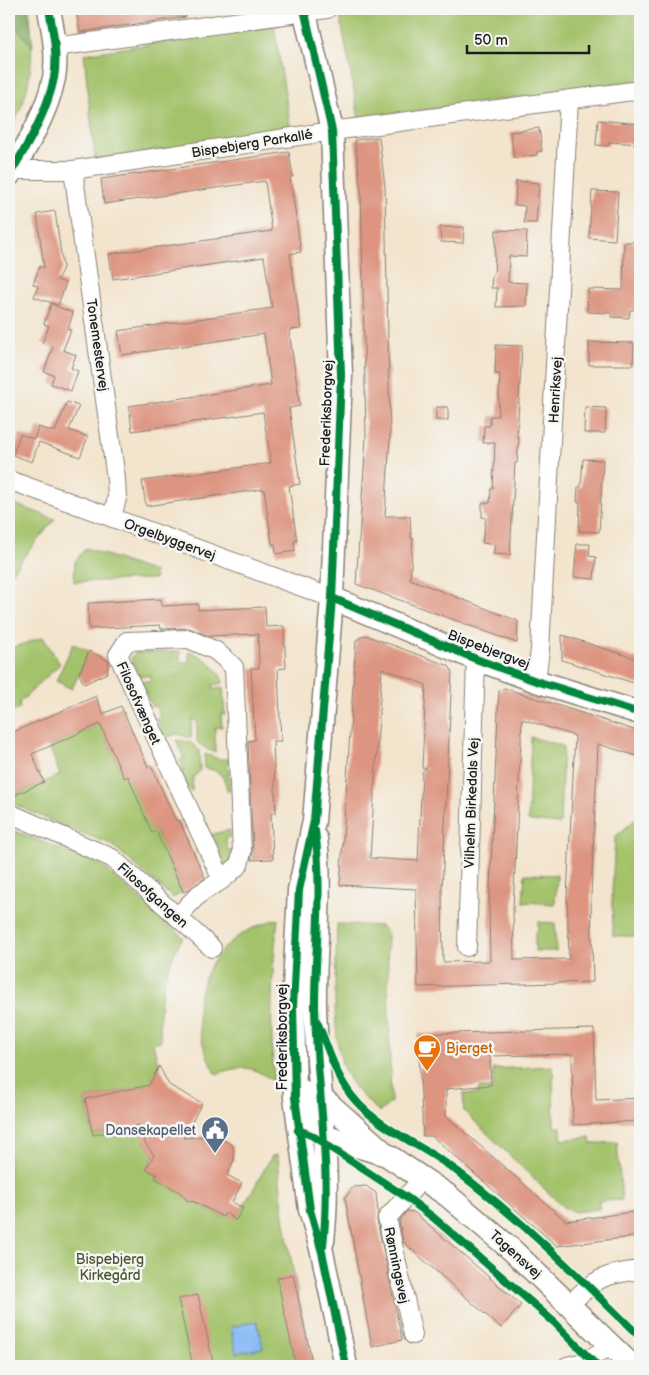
<svg xmlns="http://www.w3.org/2000/svg" width="649" height="1375" viewBox="0 0 649 1375" font-family="'Balsamiq Sans',sans-serif">
<style>
.green{fill:#a3c26b;stroke:#606f44}
.forest{fill:#82a85f;stroke:#4f623e}
.water{fill:#89baf5;stroke:#526b88}
.building{fill:#dd9581;fill-rule:evenodd}
.lines{fill:none;stroke-linecap:round;stroke-linejoin:round}
.minor-casing{stroke:#888074;stroke-width:20}
.tertiary-casing{stroke:#888074;stroke-width:25}
.minor{stroke:#fff;stroke-width:18}
.tertiary{stroke:#fff;stroke-width:22}
.cycleway-casing{stroke:#f6f6f2;stroke-width:11}
.cycleway{stroke:#00873e;stroke-width:8}
.labels{text-anchor:middle;stroke-width:5;stroke-linejoin:round;paint-order:stroke}
.street-label{font-size:14px;fill:#1c1c1c;stroke:#f6f6f2}
.food-label{font-size:14px;fill:#c56008;stroke:#f6f6f2;text-anchor:start}
.service-label{font-size:14px;fill:#4e5e75;stroke:#f6f6f2;text-anchor:end}
.park-label{font-size:14px;fill:#4b5638;stroke:#f6f6f2}
</style>
<rect width="100%" height="100%" fill="#f6f6f2"/>
<filter id="ink" filterUnits="userSpaceOnUse"><feTurbulence type="fractalNoise" baseFrequency=".02" numOctaves="2"/><feDisplacementMap in="SourceGraphic" scale="10" xChannelSelector="R" yChannelSelector="G"/><feConvolveMatrix kernelMatrix="1 2 1 2 8 2 1 2 1" color-interpolation-filters="sRGB"/></filter>
<filter id="wash" filterUnits="userSpaceOnUse"><feTurbulence type="fractalNoise" baseFrequency=".0096" numOctaves="4" result="noise"/><feDisplacementMap in="SourceGraphic" scale="20" xChannelSelector="R" yChannelSelector="G"/><feGaussianBlur stdDeviation="1.12" result="paint"/><feColorMatrix in="noise" values="0 0 0 0 0 0 0 0 0 0 0 0 0 0 0 0 0 1.4 0 .05"/><feComposite in="paint" operator="in"/></filter>
<g filter="url(#wash)">
<rect width="100%" height="100%" fill="#f3e4cd"/>
<path class="green" d="M 9,9 L 29,9 C 35,53 32,94 9,132 Z
M 386,9 L 640,9 L 640,81 L 359,119 L 340,15 Z
M 274,25 L 291,131 L 95,159 L 84,54 Z
M 9,502 L 55,519 L 9,575 Z
M 86,548 L 154,572 L 155,579 L 74,582 L 75,561 Z
M 43,637 L 60,664 L 19,703 L 20,708 L 9,714 L 9,649 Z
M 73,644 L 89,651 L 72,689 L 56,681 Z
M 180,651 L 180,662 L 189,662 L 189,651 C 204,657 219,667 223,683 L 212,685 L 214,689 L 223,688 L 225,715 L 221,714 L 222,727 L 215,728 L 215,752 L 208,750 L 197,742 L 197,720 L 192,720 L 191,738 L 177,734 L 165,738 L 156,718 L 160,716 L 156,706 L 152,707 L 141,681 L 150,681 L 151,676 L 139,676 L 131,658 L 135,653 Z
M 100,724 L 124,777 L 128,776 L 153,832 L 156,831 L 183,892 L 173,898 L 111,844 L 63,826 L 9,802 L 9,781 L 15,795 L 60,775 L 49,746 Z
M 531,737 L 563,746 L 560,824 L 528,821 Z
M 176,740 L 190,742 L 199,750 L 200,770 L 193,778 L 192,791 L 188,789 L 180,773 L 184,770 L 180,760 L 184,758 Z
M 205,754 L 219,759 L 228,759 L 230,790 L 227,790 C 224,775 219,770 204,768 Z
M 637,818 L 640,818 L 640,1044 L 637,936 L 613,936 L 612,892 L 615,837 Z
M 9,829 L 101,865 L 183,937 C 163,971 157,1002 161,1041 L 153,1043 L 160,1070 L 155,1074 L 150,1085 L 85,1099 L 93,1135 L 139,1126 L 143,1128 L 145,1143 L 154,1155 L 146,1169 L 157,1175 L 155,1178 L 182,1193 L 188,1201 L 195,1202 L 223,1217 L 225,1213 L 236,1219 L 272,1156 L 278,1155 C 282,1227 298,1296 313,1366 L 9,1366 Z
M 230,830 L 230,837 L 226,838 L 227,849 L 231,850 L 232,860 L 225,865 L 217,853 L 220,851 L 216,841 L 213,842 L 209,835 Z
M 525,874 L 557,875 L 555,904 L 523,902 Z
M 278,919 C 271,974 270,1027 274,1082 C 252,1065 242,1065 216,1074 C 178,1008 202,938 278,919 Z
M 538,922 L 555,923 L 556,951 L 535,951 L 535,932 L 538,932 Z
M 337,924 L 381,926 L 387,933 L 391,1102 L 380,1112 C 368,1102 357,1093 349,1079 C 328,1046 337,964 337,924 Z
M 553,1066 L 554,1127 L 561,1127 L 562,1140 L 590,1137 L 591,1144 L 617,1142 L 622,1200 L 599,1201 L 599,1209 L 575,1212 L 563,1207 L 464,1111 L 463,1094 L 478,1093 L 479,1088 L 493,1088 L 493,1069 Z"/>
<path class="forest" d="M 9,9 L 29,9 L 33,47 L 9,20 Z"/>
<path class="water" d="M 257,1321 L 263,1348 L 236,1353 L 231,1327 Z"/>
<g id="blocks">
<path class="building" d="M 76,9 L 186,9 L 186,17 L 80,32 Z
M 598,120 L 640,124 L 640,144 L 609,142 L 608,146 L 596,145 Z
M 539,128 L 542,151 L 537,152 L 537,155 L 514,158 L 510,132 Z
M 379,137 L 385,187 L 390,438 L 385,516 L 410,516 L 411,538 L 413,538 L 410,579 L 518,621 L 517,643 L 356,584 L 366,438 L 361,190 L 355,140 Z
M 289,152 L 293,177 L 290,177 L 301,252 L 290,254 L 301,329 L 289,330 L 300,406 L 289,408 L 300,484 L 289,486 L 297,541 L 294,541 L 295,551 L 276,554 L 275,544 L 272,544 L 264,489 L 146,506 L 142,481 L 271,463 L 263,412 L 132,431 L 129,406 L 271,385 L 264,334 L 122,355 L 118,331 L 272,308 L 264,257 L 113,279 L 109,254 L 272,231 L 265,181 L 104,204 L 101,179 Z
M 516,181 L 539,183 L 536,223 L 524,223 L 525,206 L 515,205 Z
M 592,191 L 618,192 L 615,240 L 589,238 Z
M 55,211 L 63,268 L 57,280 L 66,283 L 58,305 L 34,297 L 38,286 L 33,284 L 40,266 L 44,268 L 37,214 Z
M 440,227 L 464,227 L 463,243 L 441,242 Z
M 496,230 L 527,231 L 526,257 L 509,256 L 508,282 L 527,283 L 526,306 L 496,307 L 497,288 L 491,288 L 492,275 L 494,275 Z
M 624,242 L 640,242 L 639,310 L 630,310 L 629,318 L 611,317 L 611,313 L 587,312 L 588,289 L 623,290 Z
M 51,304 L 73,313 L 68,329 L 71,330 L 63,350 L 76,355 L 71,368 L 78,371 L 71,391 L 51,384 L 54,375 L 44,372 L 53,347 L 42,343 L 49,326 L 44,324 Z
M 589,342 L 634,343 L 633,365 L 589,365 Z
M 496,345 L 522,346 L 517,437 L 519,437 L 517,463 L 515,463 L 510,555 L 493,554 L 495,545 L 482,543 L 486,518 L 482,517 L 482,503 L 490,503 L 491,489 L 493,489 L 495,443 L 483,443 L 484,426 L 490,426 L 490,416 L 498,416 L 500,374 L 495,374 Z
M 67,402 L 79,406 L 69,430 L 88,437 L 80,457 L 39,442 L 32,462 L 13,455 L 20,434 L 34,439 L 38,427 L 55,432 Z
M 436,407 L 448,407 L 448,420 L 436,420 Z
M 585,407 L 606,408 L 605,433 L 584,433 Z
M 583,459 L 603,460 L 599,532 L 579,531 L 580,502 L 577,502 L 578,487 L 581,487 Z
M 577,544 L 590,544 L 589,556 L 596,557 L 594,579 L 574,577 Z
M 161,599 L 162,606 L 198,604 L 198,610 L 265,607 L 266,627 L 284,626 L 286,668 L 278,669 L 281,741 L 273,741 L 276,813 L 271,813 L 273,859 L 251,860 L 253,852 L 248,741 L 255,740 L 251,668 L 259,668 L 258,634 L 209,636 L 189,628 L 161,629 L 160,625 L 89,629 L 88,603 Z
M 365,635 L 449,666 L 452,671 L 442,890 L 443,962 L 490,961 L 489,908 L 499,691 L 504,688 L 640,732 L 640,757 L 598,744 L 591,896 L 593,982 L 418,987 L 416,889 L 340,885 L 356,640 ZM 382,668 L 426,685 L 422,768 L 427,768 L 422,772 L 418,861 L 370,858 ZM 522,719 L 575,736 L 567,896 L 569,959 L 514,960 L 513,909 Z
M 562,635 L 640,660 L 640,685 L 562,660 Z
M 89,651 L 109,661 L 107,673 L 84,684 L 79,674 Z
M 96,696 L 103,714 L 121,706 L 148,767 L 151,765 L 176,821 L 179,820 L 205,878 L 188,890 L 183,892 L 156,831 L 152,833 L 128,776 L 124,778 L 100,724 L 32,754 L 44,782 L 15,795 L 9,781 L 9,734 Z
M 594,1029 L 596,1100 L 640,1098 L 640,1121 L 573,1125 L 572,1054 L 490,1056 L 491,1085 L 446,1089 L 446,1116 L 566,1221 L 640,1211 L 640,1236 L 557,1246 L 432,1136 L 423,1136 L 418,1034 Z
M 159,1066 L 169,1085 L 202,1103 L 183,1138 L 216,1135 L 233,1146 L 234,1160 L 227,1175 L 242,1183 L 232,1202 L 243,1208 L 236,1220 L 225,1213 L 223,1217 L 195,1202 L 188,1201 L 181,1193 L 155,1178 L 157,1175 L 146,1169 L 154,1155 L 145,1143 L 140,1125 L 93,1135 L 85,1099 L 149,1085 Z
M 366,1186 L 376,1193 L 378,1212 L 377,1220 L 402,1340 L 372,1347 L 345,1198 L 353,1187 Z
M 407,1211 L 414,1212 L 521,1305 L 501,1328 L 403,1242 L 399,1221 Z
M 293,1274 L 313,1366 L 296,1366 L 277,1278 Z
M 198,1295 L 214,1366 L 193,1366 L 178,1299 Z"/>
</g>
</g>
<g filter="url(#ink)">
<use href="#blocks" fill-opacity="0" stroke="#888074" stroke-width="1"/>
<g class="lines">
<g class="minor-casing">
<path id="minor" d="M 55,47 L 327,9
M 12,170 L 73,170 L 332,131 L 640,90
M 73,170 L 116,479 L 117,498 L 112,518
M 9,480 L 332,598
M 189,639 L 216,651 L 234,667 L 242,852 L 239,865 L 222,880 L 118,655 L 127,641 Z
M 536,681 L 540,650 L 569,99
M 9,813 L 112,858 L 212,948
M 178,916 L 199,894 L 222,880
M 467,947 L 476,659
M 570,1304 C 598,1277 602,1275 640,1270
M 413,1335 L 387,1218 L 423,1178
M 567,1366 L 584,1362 L 612,1345"/>
</g>
<g class="tertiary-casing">
<path id="tertiary" d="M 304,9 L 332,131 L 341,375 L 332,598 L 314,821 L 299,890 L 293,1006 L 295,1097 L 310,1210 L 322,1252 L 346,1366
M 9,175 C 28,145 47,112 54,78 C 58,55 53,31 49,9
M 332,598 L 476,659 L 536,681 L 640,713
M 316,839 C 323,894 314,950 315,1006 C 317,1084 332,1164 323,1241
M 302,1091 L 308,1111 L 323,1136 L 387,1155 L 447,1195 L 512,1250 L 632,1366
M 320,1096 L 381,1150"/>
</g>
<use href="#minor" class="minor"/>
<use href="#tertiary" class="tertiary"/>
<g class="cycleway-casing">
<path id="cycleway" d="M 304,9 L 332,131 L 341,375 L 332,598 L 314,821 L 299,890 L 293,1006 L 295,1097 L 310,1210 L 322,1252 L 346,1366
M 9,175 C 28,145 47,112 54,78 C 58,55 53,31 49,9
M 332,598 L 476,659 L 536,681 L 640,713
M 315,831 C 323,889 315,947 315,1005 C 316,1085 332,1165 323,1245
M 316,1020 C 329,1048 335,1078 356,1101 C 380,1129 427,1148 458,1172 C 523,1221 582,1280 640,1337
M 298,1130 L 311,1135 L 406,1197 L 434,1218 L 555,1323 L 597,1366"/>
</g>
<use href="#cycleway" class="cycleway"/>
</g>
</g>
<defs>
<g id="cafe-pin" transform="scale(1.4375)"><path d="M0 17L-7.5 6A9.5 9.5 0 1 1 7.5 6Z" fill="#e8710a" stroke="#f6f6f2"/><path d="M-5.5-4.5H6V0H3Q3 3.5 0 3.5H-2.5Q-5.5 3.5-5.5 0ZM3-3.2v2h1.7v-2ZM-6 4.5H4V6H-6Z" fill="#fff"/></g>
<g id="civic-pin" transform="scale(1.4375)"><path d="M0 17L-7.5 6A9.5 9.5 0 1 1 7.5 6Z" fill="#5c6f8a" stroke="#f6f6f2"/><path d="M-.6-6.5H3V-4.5H.6V-3L4-1V1h2V6H-6V1h2V-1L-.6-3ZM-1.2 2.5V6h2.4V2.5Z" fill="#fff"/></g>
</defs>
<g fill-rule="evenodd">
<use href="#cafe-pin" x="427" y="1048"/>
<use href="#civic-pin" x="215" y="1130"/>
</g>
<g class="labels">
<g class="street-label">
<text transform="translate(252 143) rotate(-9)" y="5">Bispebjerg Parkallé</text>
<text transform="translate(98 345) rotate(82)" y="5">Tonemestervej</text>
<text transform="translate(555 390) rotate(-87)" y="5">Henriksvej</text>
<text transform="translate(326 413) rotate(-88)" y="5">Frederiksborgvej</text>
<text transform="translate(170 539) rotate(20)" y="5">Orgelbyggervej</text>
<text transform="translate(489 649) rotate(21)" y="5">Bispebjergvej</text>
<text transform="translate(139 703) rotate(66)" y="5">Filosofvænget</text>
<text transform="translate(471 803) rotate(-88)" y="5">Vilhelm Birkedals Vej</text>
<text transform="translate(153 895) rotate(42)" y="5">Filosofgangen</text>
<text transform="translate(282 1037) rotate(-90)" y="5">Frederiksborgvej</text>
<text transform="translate(516 1254) rotate(42)" y="5">Tagensvej</text>
<text transform="translate(397 1265) rotate(78)" y="5">Rønningsvej</text>
</g>
<g class="food-label">
<text x="446" y="1053">Bjerget</text>
</g>
<g class="service-label">
<text x="196" y="1135">Dansekapellet</text>
</g>
<g class="park-label">
<text x="110" y="1264">Bispebjerg<tspan x="110" dy="16">Kirkegård</tspan></text>
</g>
</g>
<rect width="649" height="1375" fill="none" stroke="#f6f6f2" stroke-width="30"/>
<path d="M467 45v8h122v-8" fill="none" stroke="#1c1c1c" stroke-width="2.5"/>
<text x="474" y="45" font-size="15" fill="#1c1c1c" stroke="#f6f6f2" stroke-width="4" paint-order="stroke">50 m</text>
</svg>
